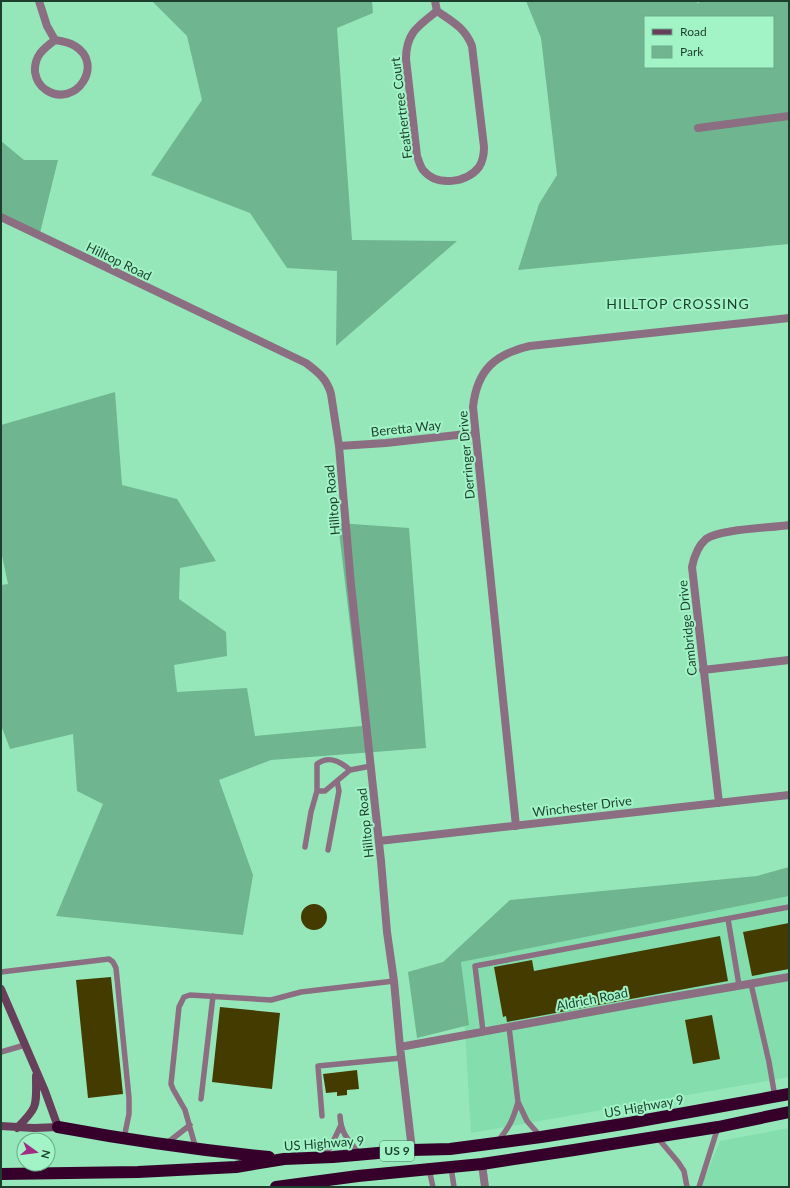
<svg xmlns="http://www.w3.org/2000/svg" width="790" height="1188" viewBox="0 0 790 1188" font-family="Lato,sans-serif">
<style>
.built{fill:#83ddad}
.green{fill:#6fb590;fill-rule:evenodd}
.building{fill:#443b00}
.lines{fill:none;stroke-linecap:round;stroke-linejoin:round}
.lane{stroke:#8b6e81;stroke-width:5.5}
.street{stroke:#8b6e81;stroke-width:8}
.secondary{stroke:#673f5a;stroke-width:8}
.highway{stroke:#350029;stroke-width:12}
.labels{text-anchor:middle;stroke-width:4;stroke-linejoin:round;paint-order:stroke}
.shield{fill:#a2f4c7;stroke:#44755b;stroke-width:1}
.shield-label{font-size:12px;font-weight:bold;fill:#1c3e2d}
.street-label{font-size:13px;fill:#1c3e2d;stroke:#a2f4c7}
.neighbourhood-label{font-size:14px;letter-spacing:1px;fill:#1c3e2d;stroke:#a2f4c7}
</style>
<rect width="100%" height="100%" fill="#95e7ba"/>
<path class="built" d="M 789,896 L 789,1077 L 471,1133 L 461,962 Z
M 789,1128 L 789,1187 L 701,1187 L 720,1141 Z"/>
<path class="green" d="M 152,1 L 372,1 L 373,13 L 337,28 L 352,240 L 457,241 L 336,346 L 337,271 L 287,268 L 250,213 L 151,175 L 202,100 L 187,36 Z
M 526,1 L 693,1 L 699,3 L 700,1 L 789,1 L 789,244 L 518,270 L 539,204 L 557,175 L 541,38 ZM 645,17 L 773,17 L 773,67 L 645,67 Z
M 1,141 L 24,160 L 58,160 L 39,237 L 1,219 Z
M 115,392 L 122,485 L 177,499 L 216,561 L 180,568 L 179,599 L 226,632 L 227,656 L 174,665 L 177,692 L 247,688 L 255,736 L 362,726 L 338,523 L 409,528 L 426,748 L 271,760 L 219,780 L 253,875 L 243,935 L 56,916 L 103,804 L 77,791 L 73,734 L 10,749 L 1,725 L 1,585 L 8,584 L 1,551 L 1,425 Z
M 789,867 L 789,896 L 461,962 L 469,1025 L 417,1038 L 408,972 L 443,962 L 510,900 L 757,876 Z"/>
<path class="building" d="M301 917a13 13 0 1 1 26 0a13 13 0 1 1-26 0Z
M 789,923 L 789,969 L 752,976 L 743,932 Z
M 720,936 L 728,981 L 507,1022 L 506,1016 L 503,1017 L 494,967 L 532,960 L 534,971 Z
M 111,977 L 123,1094 L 88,1098 L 76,980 Z
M 220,1007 L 280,1013 L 272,1089 L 212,1082 Z
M 712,1015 L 720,1059 L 693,1064 L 685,1020 Z
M 357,1070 L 359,1089 L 347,1090 L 347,1095 L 337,1096 L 337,1092 L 326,1093 L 323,1074 Z"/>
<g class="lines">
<path class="lane" d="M 350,770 L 325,791 L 317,791 L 317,764 C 329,755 340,761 350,770 L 371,766
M 305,847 L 311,812 L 317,791
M 328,850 L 339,791 L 337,781
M 728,919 L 739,985
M 1,972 L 109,959 L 113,962 L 116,968 L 129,1098 L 129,1114 L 124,1138
M 751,984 L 769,1062 L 775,1097
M 509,1027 L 518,1102 L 527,1121 L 541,1137
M 483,1031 L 475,966 L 789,907
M 1,1052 L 25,1045
M 201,1099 L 213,996
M 322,1116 L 318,1066 L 401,1058
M 340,1116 C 341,1134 349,1141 360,1154
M 657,1137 L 678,1162 L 684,1171 L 687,1187
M 497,1142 C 509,1128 513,1120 518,1102
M 167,1143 L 190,1125
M 196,1149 L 185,1110 L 173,1089 L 171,1084 L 179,1007 L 184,997 L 190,995 L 271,1000 L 301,992 L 394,981
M 322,1156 L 330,1148 L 341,1125
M 451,1167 L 454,1187
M 429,1169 L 433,1187
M 699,1187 L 718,1127"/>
<path class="street" d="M 39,1 L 47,26 L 55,40
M 435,1 L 437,11
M 437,11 C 453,22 465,28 472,46 L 484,147 C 484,154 483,161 479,167 C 467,183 437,187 423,170 C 420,166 419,161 417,156 L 406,59 C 406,33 418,26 437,11 Z
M 55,40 C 62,41 69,42 75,46 C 105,64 76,109 46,90 C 40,86 36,79 35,72 C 34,56 43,49 55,40 Z
M 698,128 L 789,116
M 1,217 L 306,363 C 318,372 327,379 331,394 L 339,446 L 351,585 L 381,861 L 387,932 L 394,981 L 400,1047 L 412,1150
M 339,446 L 386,443 L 475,433
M 703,670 L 789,660
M 719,803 L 692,567 C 694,557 698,546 706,539 C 719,529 771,528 789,525
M 516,826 L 473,407 C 477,370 495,354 530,346 L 789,318
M 379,841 L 789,795
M 400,1047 L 656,1000 L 789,977
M 482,1164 L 485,1187"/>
<path class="secondary" d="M 1,989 L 45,1091 L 58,1127 L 34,1128 L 1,1126
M 17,1128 C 39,1106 36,1106 36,1076"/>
<path class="highway" d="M 58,1127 C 128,1140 198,1150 269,1157
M 1,1174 L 138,1172 L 236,1167 L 284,1159 L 333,1157 L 412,1150 L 450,1149 L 541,1137 L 629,1123 L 789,1094
M 276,1187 L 358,1176 L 482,1164 L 574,1150 L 718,1127 L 789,1112"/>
</g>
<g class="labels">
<rect class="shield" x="380" y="1141" width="34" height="20" rx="3"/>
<g class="shield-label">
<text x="397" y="1155">US 9</text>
</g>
<g class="street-label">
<text transform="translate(401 108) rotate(-97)" y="5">Feathertree Court</text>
<text transform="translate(119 261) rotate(26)" y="5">Hilltop Road</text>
<text transform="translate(406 428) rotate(-6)" y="5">Beretta Way</text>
<text transform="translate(466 455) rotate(-95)" y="5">Derringer Drive</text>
<text transform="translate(332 500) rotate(-95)" y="5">Hilltop Road</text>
<text transform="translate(687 628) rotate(-96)" y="5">Cambridge Drive</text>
<text transform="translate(582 806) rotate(-7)" y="5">Winchester Drive</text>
<text transform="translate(365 823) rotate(-96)" y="5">Hilltop Road</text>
<text transform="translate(592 999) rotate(-11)" y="5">Aldrich Road</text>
<text transform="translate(644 1106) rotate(-10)" y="5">US Highway 9</text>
<text transform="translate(324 1143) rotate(-4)" y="5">US Highway 9</text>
</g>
<g class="neighbourhood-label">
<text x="678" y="309">HILLTOP CROSSING</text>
</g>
</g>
<rect width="790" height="1188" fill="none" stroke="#1c3e2d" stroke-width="4"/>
<rect x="644" y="16" width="130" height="52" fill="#a2f4c7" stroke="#6cab89"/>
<rect x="652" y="29" width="20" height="6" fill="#673f5a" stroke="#6cab89"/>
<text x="680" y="36" font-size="12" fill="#1c3e2d">Road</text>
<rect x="652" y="46" width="20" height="12" fill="#6fb590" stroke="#6cab89"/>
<text x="680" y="56" font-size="12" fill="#1c3e2d">Park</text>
<g transform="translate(36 1152) rotate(104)"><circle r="19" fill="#a2f4c7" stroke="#6cab89"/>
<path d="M0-3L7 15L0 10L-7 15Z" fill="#a22c85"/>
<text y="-6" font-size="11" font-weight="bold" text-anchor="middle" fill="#1c3e2d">N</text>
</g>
</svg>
